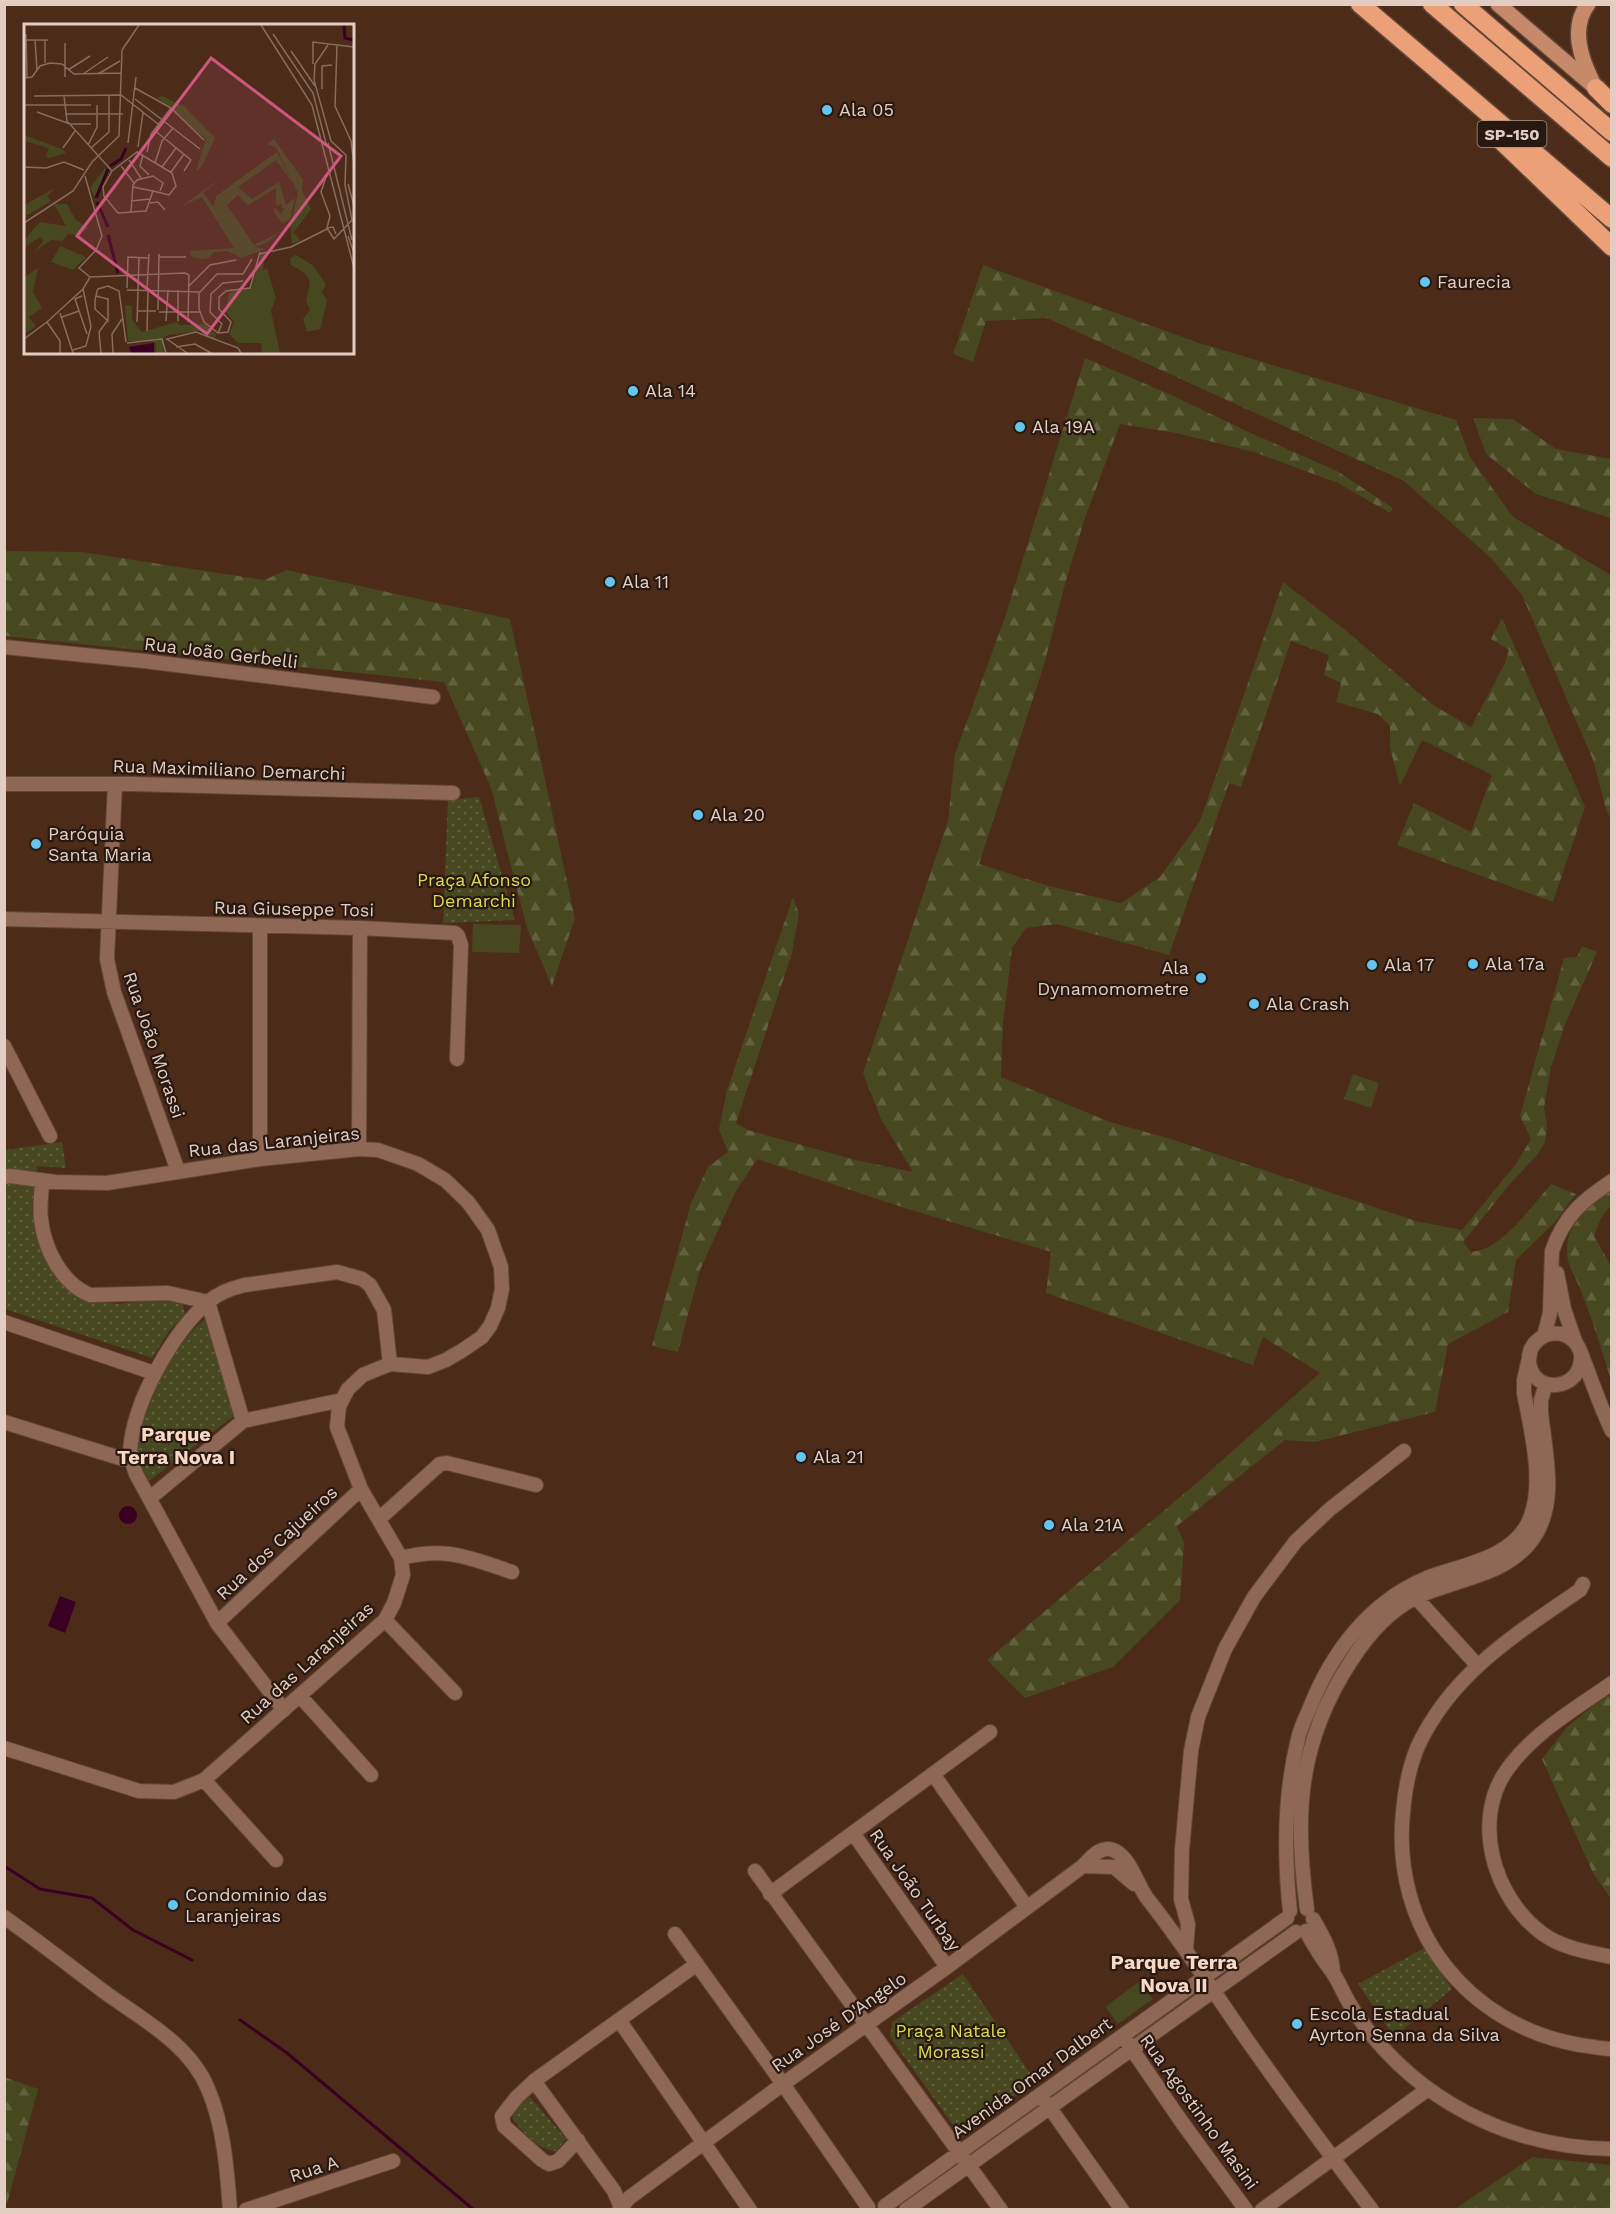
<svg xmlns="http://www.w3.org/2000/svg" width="1616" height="2214" viewBox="0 0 1616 2214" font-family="'Work Sans',sans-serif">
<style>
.forest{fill:url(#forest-firs)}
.park{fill:url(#park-dots)}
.pitch{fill:#474720}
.water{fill:#3a0023}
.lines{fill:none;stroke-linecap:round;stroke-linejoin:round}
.stream{stroke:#3a0023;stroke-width:3}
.minor-casing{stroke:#634738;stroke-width:16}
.major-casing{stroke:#634738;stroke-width:18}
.highway-casing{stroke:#634738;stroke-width:21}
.minor{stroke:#8e6855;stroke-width:14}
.major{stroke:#c68a6a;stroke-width:15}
.highway{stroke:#eba078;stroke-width:18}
.poi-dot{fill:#65c5ee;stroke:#271810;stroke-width:2}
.labels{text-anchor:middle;stroke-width:4.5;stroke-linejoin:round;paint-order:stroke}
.shield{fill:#271810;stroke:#ab978d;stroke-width:1.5}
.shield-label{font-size:16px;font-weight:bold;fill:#e3cdc3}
.poi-label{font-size:18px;fill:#e3cdc3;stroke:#271810;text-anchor:start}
.street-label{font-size:18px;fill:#e3cdc3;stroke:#271810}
.park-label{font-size:18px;fill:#dcdc52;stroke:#271810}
.neighbourhood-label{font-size:20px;font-weight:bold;fill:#fad8c6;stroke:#271810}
.inset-river{fill:none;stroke:#3a0023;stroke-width:3}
.inset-road{fill:none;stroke:#886c5d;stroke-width:1.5}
.view{fill:#ce577f;fill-opacity:0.15;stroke:#ce577f;stroke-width:3}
.inset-edge{fill:none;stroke:#e3cdc3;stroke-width:3}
</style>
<defs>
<pattern id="forest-firs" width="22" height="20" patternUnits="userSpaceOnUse" patternTransform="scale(1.5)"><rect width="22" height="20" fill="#474720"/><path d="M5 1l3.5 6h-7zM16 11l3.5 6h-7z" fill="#61603f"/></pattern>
<pattern id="park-dots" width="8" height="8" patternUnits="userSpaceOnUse" patternTransform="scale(1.5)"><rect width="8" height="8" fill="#474720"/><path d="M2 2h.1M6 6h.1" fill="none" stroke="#61603f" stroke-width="1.8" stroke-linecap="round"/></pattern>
</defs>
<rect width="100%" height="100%" fill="#4c2b19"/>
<path class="forest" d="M 983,265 L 1199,343 L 1456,420 L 1470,457 L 1513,517 L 1611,575 L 1611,820 L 1606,809 L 1593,760 L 1522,595 L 1491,558 L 1404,481 L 1047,318 L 986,321 L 973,362 L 953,354 Z
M 1085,358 L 1169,394 L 1253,434 L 1337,471 L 1393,508 L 1390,513 L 1338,483 L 1254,452 L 1176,433 L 1120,424 L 1085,518 L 1065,584 L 1044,665 L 979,864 L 1049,886 L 1121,903 L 1160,877 L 1200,821 L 1283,582 L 1344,629 L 1433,705 L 1471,727 L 1505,663 L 1509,650 L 1491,639 L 1502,618 L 1585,807 L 1553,902 L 1397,845 L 1414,803 L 1471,832 L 1492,775 L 1422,740 L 1400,786 L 1390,748 L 1390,726 L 1378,714 L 1336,702 L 1341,683 L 1324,675 L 1329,655 L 1291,641 L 1241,787 L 1229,783 L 1169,955 L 1057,924 L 1026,928 L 1012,948 L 1003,1024 L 1001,1077 L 1110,1122 L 1171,1139 L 1416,1221 L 1462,1230 L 1515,1165 L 1531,1139 L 1520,1116 L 1564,958 L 1577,957 L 1582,946 L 1597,952 L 1564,1027 L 1551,1067 L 1544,1108 L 1547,1125 L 1545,1142 L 1537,1155 L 1511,1183 L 1463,1242 L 1471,1252 C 1502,1250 1531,1207 1551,1184 L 1576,1194 L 1554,1223 L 1516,1260 L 1508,1312 L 1448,1344 L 1435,1412 L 1315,1442 L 1285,1440 L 1177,1526 L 1184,1543 L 1180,1600 L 1113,1667 L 1025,1698 L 987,1660 L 1200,1480 L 1320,1373 L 1263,1337 L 1253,1365 L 1046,1293 L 1051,1252 L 908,1209 L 757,1159 L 735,1193 L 700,1270 L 678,1352 L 652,1346 L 691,1203 L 708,1167 L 728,1152 L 719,1129 L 727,1090 L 793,897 L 799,914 L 792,953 L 736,1123 L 748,1130 L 856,1160 L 913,1172 L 881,1119 L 863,1073 L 948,821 L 955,754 L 1005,617 Z
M 1473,418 L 1513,419 L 1556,449 L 1611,459 L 1611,518 L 1536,494 L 1486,454 Z
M 5,551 L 82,552 L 264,580 L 287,570 L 510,619 L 575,918 L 552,986 L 527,928 L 491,788 L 444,682 L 5,636 Z
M 1353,1074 L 1379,1083 L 1371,1108 L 1344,1099 Z
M 1611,1191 L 1611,1205 L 1601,1218 L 1594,1236 L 1611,1266 L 1611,1380 C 1601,1348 1591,1315 1578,1284 C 1572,1270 1566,1263 1567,1246 C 1568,1223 1593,1201 1611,1191 Z
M 1611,1691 L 1611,1899 L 1593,1873 L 1542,1759 L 1567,1727 Z
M 4,2077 L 38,2089 L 7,2204 L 5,2206 Z
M 1532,2157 L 1611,2165 L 1611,2209 L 1455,2209 Z"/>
<path class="park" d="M 479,797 L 515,920 L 443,923 L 448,800 Z
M 62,1142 L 66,1168 L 37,1166 L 32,1211 L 36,1232 L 46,1260 L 56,1273 L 84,1298 L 101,1302 L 119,1304 L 156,1298 L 182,1301 L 185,1315 L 169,1331 L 152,1358 L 5,1309 L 5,1150 Z
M 207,1317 L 235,1415 L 149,1481 L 134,1453 C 145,1405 168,1349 207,1317 Z
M 1426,1947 L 1452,1989 L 1394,2037 L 1358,1984 Z
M 963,1974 L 1036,2082 L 966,2129 L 958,2132 L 890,2037 L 892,2022 Z
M 530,2097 L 566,2139 L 556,2151 C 538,2150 522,2131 512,2118 L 518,2105 Z"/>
<path class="pitch" d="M 473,924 L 521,925 L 519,953 L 472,952 Z
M 1140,1981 L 1153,1999 L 1118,2024 L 1105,2007 Z"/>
<path class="water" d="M119 1515a9 9 0 1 1 18 0a9 9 0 1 1-18 0Z
M 60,1596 L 76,1602 L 65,1633 L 48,1626 Z"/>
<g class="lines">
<path class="stream" d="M 4,1866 L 40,1889 L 92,1898 L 133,1930 L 192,1960
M 240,2020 L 287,2053 L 474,2210"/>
<g class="minor-casing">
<path id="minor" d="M 4,647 L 144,661 L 433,697
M 4,784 L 132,784 L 453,793
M 115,784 L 107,959 L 114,992 L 178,1171
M 4,919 L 360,928 L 455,933 L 458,936 L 461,945 L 457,1059
M 4,1046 L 50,1136
M 359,1149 L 360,928
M 260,1159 L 260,926
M 4,1177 L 10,1176 L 55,1182 L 107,1183 L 260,1159 L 359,1149 L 378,1150 L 418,1164 L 445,1180 L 468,1202 L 488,1230 L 501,1267 L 502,1289 L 498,1308 L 490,1326 L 482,1337 L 463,1350 L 446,1360 L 428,1367 L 390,1364 L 363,1375 L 348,1389 L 339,1406 L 337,1427 L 361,1489 L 401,1558 L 403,1575 L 394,1603 L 385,1620 L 204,1780 L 174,1792 L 139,1791 L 4,1748
M 42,1181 C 42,1193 39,1206 41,1219 C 44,1248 61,1283 90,1295 L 168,1293 L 208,1302
M 1557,1273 L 1564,1309 L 1575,1341
M 208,1302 L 243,1421
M 4,1322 L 154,1373
M 1544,1336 L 1550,1313 L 1552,1251 C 1564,1216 1582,1201 1612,1181
M 1581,1355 C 1583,1391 1533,1396 1529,1362 C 1528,1355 1531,1346 1537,1341 C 1547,1331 1564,1331 1574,1341 C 1581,1348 1582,1358 1586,1366 C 1594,1388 1602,1410 1612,1431
M 4,1422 L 123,1459 L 131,1460
M 150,1498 L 243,1421 L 342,1400
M 379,1519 L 440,1464 L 447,1463 L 536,1485
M 401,1558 C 446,1546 470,1558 512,1572
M 1583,1584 L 1580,1590 C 1516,1634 1452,1673 1418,1746 C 1409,1767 1405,1789 1403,1812 C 1391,1928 1466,2025 1580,2045 C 1590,2046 1601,2049 1612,2049
M 1410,1591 L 1477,1665
M 385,1620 L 455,1693
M 217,1623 L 361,1489
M 1612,1683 C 1575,1709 1536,1731 1509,1767 C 1470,1818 1493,1898 1543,1934 C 1562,1948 1588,1952 1612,1957
M 300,1696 L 371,1775
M 284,1710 L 217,1623 L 136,1474 C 132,1463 129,1454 131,1442 C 137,1397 173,1332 208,1302 C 218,1293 232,1288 245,1285 L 337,1272 L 362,1279 L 370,1285 L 384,1310 L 390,1364
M 933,1774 L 1026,1906
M 204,1780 L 276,1860
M 853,1833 L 947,1967
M 1083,1866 L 1114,1867 L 1134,1884
M 755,1871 L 1001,2210
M 770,1894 L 990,1732
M 1307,1909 C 1294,1815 1298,1742 1351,1661 C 1367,1636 1389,1611 1415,1598 C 1453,1579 1505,1577 1532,1540 C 1559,1504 1545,1453 1541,1412 L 1541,1400 L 1546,1384
M 1290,1911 C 1284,1855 1284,1795 1298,1739 C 1300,1729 1305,1719 1309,1710 C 1331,1653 1369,1602 1427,1578 C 1460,1565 1510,1559 1528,1523 C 1546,1486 1531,1431 1524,1393 L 1524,1380 L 1530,1354
M 4,1917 C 38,1941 70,1966 103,1991 C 140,2018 190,2044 208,2089 C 224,2126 227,2170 230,2210
M 1313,1919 C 1323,1936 1332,1952 1333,1972
M 1306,1931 C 1314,1946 1323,1960 1333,1973 C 1341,1985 1345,1998 1353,2009 C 1359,2019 1367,2029 1375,2039 C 1434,2109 1520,2148 1612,2149
M 675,1934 L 783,2084 L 868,2207
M 1186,1949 L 1188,1924 L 1181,1899 L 1182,1850 L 1191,1751 L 1198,1717 L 1225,1649 L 1254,1597 L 1296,1541 L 1330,1509 L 1404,1451
M 619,2020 L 750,2210
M 1127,2042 L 1181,2121 L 1246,2210
M 534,2081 L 517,2097 L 502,2116 L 504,2126 L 542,2160 L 549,2164 L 558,2161 L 578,2140
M 1045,2101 L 1122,2210
M 885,2206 L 1287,1918
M 246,2210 L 393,2161
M 619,2210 L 629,2198 L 783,2084 L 947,1967 L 1083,1866 C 1092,1856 1103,1843 1117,1852 C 1131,1861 1137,1884 1147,1898 C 1185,1946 1217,1997 1252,2047 C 1291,2102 1331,2156 1372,2210
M 622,2210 L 614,2191 L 534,2081 L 697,1964
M 906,2210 L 1296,1932
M 1262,2210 L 1428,2089"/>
</g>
<g class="major-casing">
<path id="major" d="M 1498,4 L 1596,88
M 1588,4 C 1570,28 1581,59 1593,83"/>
</g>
<g class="highway-casing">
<path id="highway" d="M 1360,4 L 1612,219
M 1432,4 L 1612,158
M 1463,4 L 1612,132
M 1596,88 L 1612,104
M 1489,129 L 1612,247"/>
</g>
<use href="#minor" class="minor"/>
<use href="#major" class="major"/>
<use href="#highway" class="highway"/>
</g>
<g class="poi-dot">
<circle cx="827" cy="110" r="6"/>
<circle cx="1425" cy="282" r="6"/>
<circle cx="633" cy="391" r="6"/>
<circle cx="1020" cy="427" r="6"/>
<circle cx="610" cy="582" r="6"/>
<circle cx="698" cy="815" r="6"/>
<circle cx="36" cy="844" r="6"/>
<circle cx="1473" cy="964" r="6"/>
<circle cx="1372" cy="965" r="6"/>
<circle cx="1201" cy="978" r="6"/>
<circle cx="1254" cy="1004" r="6"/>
<circle cx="801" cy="1457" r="6"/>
<circle cx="1049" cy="1525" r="6"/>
<circle cx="173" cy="1905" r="6"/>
<circle cx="1297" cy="2024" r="6"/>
</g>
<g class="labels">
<rect class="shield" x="1477.5" y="121" width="69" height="26" rx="4.5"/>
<g class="shield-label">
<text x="1512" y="140">SP-150</text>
</g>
<g class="poi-label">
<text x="839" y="116">Ala 05</text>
<text x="1437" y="288">Faurecia</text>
<text x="645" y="397">Ala 14</text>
<text x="1032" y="433">Ala 19A</text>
<text x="622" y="588">Ala 11</text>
<text x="710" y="821">Ala 20</text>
<text x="48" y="840">Paróquia<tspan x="48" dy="21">Santa Maria</tspan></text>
<text x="1485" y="970">Ala 17a</text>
<text x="1384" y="971">Ala 17</text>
<text x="1189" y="974" text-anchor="end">Ala<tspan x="1189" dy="21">Dynamomometre</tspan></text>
<text x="1266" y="1010">Ala Crash</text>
<text x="813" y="1463">Ala 21</text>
<text x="1061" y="1531">Ala 21A</text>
<text x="185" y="1901">Condominio das<tspan x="185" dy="21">Laranjeiras</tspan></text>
<text x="1309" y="2020">Escola Estadual<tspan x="1309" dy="21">Ayrton Senna da Silva</tspan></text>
</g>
<g class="street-label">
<text transform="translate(221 653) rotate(7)" y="6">Rua João Gerbelli</text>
<text transform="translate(229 770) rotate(2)" y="6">Rua Maximiliano Demarchi</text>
<text transform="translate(294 909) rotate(1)" y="6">Rua Giuseppe Tosi</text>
<text transform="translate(154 1045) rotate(71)" y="6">Rua João Morassi</text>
<text transform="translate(274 1142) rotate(-6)" y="6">Rua das Laranjeiras</text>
<text transform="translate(277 1543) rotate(-43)" y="6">Rua dos Cajueiros</text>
<text transform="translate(307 1663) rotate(-42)" y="6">Rua das Laranjeiras</text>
<text transform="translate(915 1890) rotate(55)" y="6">Rua João Turbay</text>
<text transform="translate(839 2022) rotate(-35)" y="6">Rua José D'Angelo</text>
<text transform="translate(1032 2078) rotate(-36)" y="6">Avenida Omar Dalbert</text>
<text transform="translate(1199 2112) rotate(54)" y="6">Rua Agostinho Masini</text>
<text transform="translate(314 2169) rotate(-18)" y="6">Rua A</text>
</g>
<g class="park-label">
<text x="474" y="886">Praça Afonso<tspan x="474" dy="21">Demarchi</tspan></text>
<text x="951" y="2037">Praça Natale<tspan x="951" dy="21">Morassi</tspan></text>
</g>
<g class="neighbourhood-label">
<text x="176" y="1441">Parque<tspan x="176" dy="23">Terra Nova I</tspan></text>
<text x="1174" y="1969">Parque Terra<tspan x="1174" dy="23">Nova II</tspan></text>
</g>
</g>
<g transform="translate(24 24)">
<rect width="330" height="330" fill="#4c2b19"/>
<path d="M 138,72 L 161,83 L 191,114 L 178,142 L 172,147 L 182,115 L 133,74 ZM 0,111 L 38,125 L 42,129 L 26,134 L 22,132 L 25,124 L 0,117 ZM 250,115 L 279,156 L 278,167 L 287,185 L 270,208 L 276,217 L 268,220 L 266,202 L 274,169 L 252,123 L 243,120 ZM 253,128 L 269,159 L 252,136 L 214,163 L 228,175 L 255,158 L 262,181 L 271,174 L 266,195 L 258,200 L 249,186 L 252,184 L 256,190 L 260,186 L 257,180 L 252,182 L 252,164 L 224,181 L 214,171 L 203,181 L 230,221 L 258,207 L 242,219 L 230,223 L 242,225 L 217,234 L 203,227 L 190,228 L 185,234 L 176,235 L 167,232 L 166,227 L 210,224 L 178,173 L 158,182 L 197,154 L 179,169 L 190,183 L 192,172 ZM 81,144 L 85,148 L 72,175 L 66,164 ZM 31,164 L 23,172 L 27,177 L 4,191 L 0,190 L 0,181 ZM 30,180 L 43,180 L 52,196 L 64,204 L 54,211 L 44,210 L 38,217 L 27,216 L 10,228 L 19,218 L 17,213 L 0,223 L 0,216 L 16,198 L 42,202 ZM 36,222 L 62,233 L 49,246 L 27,238 ZM 237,230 L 241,230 L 239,246 L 243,245 L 252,274 L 247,287 L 256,329 L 238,329 L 237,319 L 214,319 L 205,310 L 210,298 L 202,288 L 205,269 L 227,264 ZM 272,231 L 290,242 L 302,261 L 298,268 L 303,277 L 296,305 L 283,308 L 279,295 L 286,286 L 282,277 L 286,258 L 282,250 L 267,241 L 266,234 ZM 14,244 L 9,268 L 18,284 L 5,293 L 12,302 L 0,310 L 0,253 ZM 101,281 L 108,282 L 108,295 L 118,308 L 153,298 L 155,301 L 180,300 L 192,310 L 191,315 L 175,307 L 144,311 L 139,314 L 140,329 L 132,329 L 131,318 L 104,317 Z" fill="#474720"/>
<path d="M 130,319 L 130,329 L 107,329 L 105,323 Z" fill="#3a0023"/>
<path class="inset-river" d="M 320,1 L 321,14 L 330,16M 86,142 L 97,135 L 102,124M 72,174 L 84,145M 73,178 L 84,203M 84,211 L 94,249"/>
<path class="inset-road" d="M 237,1 L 288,81 L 330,244M 2,10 L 3,54M 249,10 L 289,69 L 303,123M 2,16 L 24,16M 11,16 L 13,46M 21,16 L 21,39M 41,19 L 41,53M 304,21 L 291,40 L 290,56 L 307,117 L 322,131 L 321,161 L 328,196 L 310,215 L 303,204 L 309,203 L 312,210M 313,22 L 311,82 L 327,117 L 330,141M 267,27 L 291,62M 289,40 L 289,18 L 330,23M 44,46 L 66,32M 59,50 L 84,33M 74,50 L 96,37M 0,54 L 8,53 L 16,42 L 26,39 L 38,40 L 50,50 L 97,49M 111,64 L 147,84 L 180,116M 298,65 L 298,42 L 308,41M 10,72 L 97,71 L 134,100M 40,72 L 43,97 L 88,147M 111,75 L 176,125M 0,81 L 67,81M 13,88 L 46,100 L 67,100M 41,90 L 99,90M 130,106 L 167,136 L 160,147M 104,119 L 112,53M 304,119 L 328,216M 64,121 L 73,103 L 73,81M 114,123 L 119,89M 39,124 L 51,107M 67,124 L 85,108 L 85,71M 113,128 L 148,149 L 152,162 L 145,171 L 129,167 L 122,187 L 94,189 L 80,172 L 79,163 L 88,147 ZM 123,128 L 127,110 L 147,84M 119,131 L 116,142 L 125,151M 105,136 L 117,154M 131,139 L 138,117 L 149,104M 97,142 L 110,159M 0,143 L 22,144 L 40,138 L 60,146M 138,143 L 152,124M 147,148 L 160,130M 61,152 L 78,212 L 72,226 L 55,244 L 66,253M 302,153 L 297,168 L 306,192 L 303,204M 324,160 L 330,182M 109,163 L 129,167M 107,177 L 126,175M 126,179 L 134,178 L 141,186M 107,188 L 109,161 L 113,156 L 129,152 L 139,159 L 136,167M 0,199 L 49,167 L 68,138 L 95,112 L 98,26 L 115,1M 324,212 L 330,229M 235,230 L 267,223 L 303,205M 135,233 L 162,233M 161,249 L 165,251 L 164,298M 66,253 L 161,249M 165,262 L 186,241 L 212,236M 103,264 L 104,233 L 125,234M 123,264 L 125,230M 103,266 L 176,268 L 193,250 L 219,250 L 228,235M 175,268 L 175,285 L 180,298 L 194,309 L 204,308 L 207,298 L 195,285 L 195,273 L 202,267 L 226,264 L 236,228M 58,272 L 51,275 L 63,310M 72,272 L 84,275 L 84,297 L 71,285 L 71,276 L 72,272 L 73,267 L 74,265 L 84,262 L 95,267 L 102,318M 134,286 L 135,230M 113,287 L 132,287M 135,288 L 176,288M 36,289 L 49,329M 38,293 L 55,287M 142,297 L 144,266M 154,297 L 154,266M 113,298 L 115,234M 123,307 L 124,267M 194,309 L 198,300 L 186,288 L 187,270 L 199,259 L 219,257M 0,315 L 23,298M 103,319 L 138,315 L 142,329M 152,323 L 171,320 L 187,329M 49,326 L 62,322 L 67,302 L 59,265M 36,329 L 36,317 L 23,298 L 59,265 L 66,253M 77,329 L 75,308 L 83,297M 89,329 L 88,310 L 98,295M 163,329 L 143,315 L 172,308 L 214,324 L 217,329"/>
<path class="view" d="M 187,34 L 317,132 L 183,310 L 53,212 Z"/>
<rect width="330" height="330" class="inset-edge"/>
</g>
<rect width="1616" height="2214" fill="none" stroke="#e3cdc3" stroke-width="12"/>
</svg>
